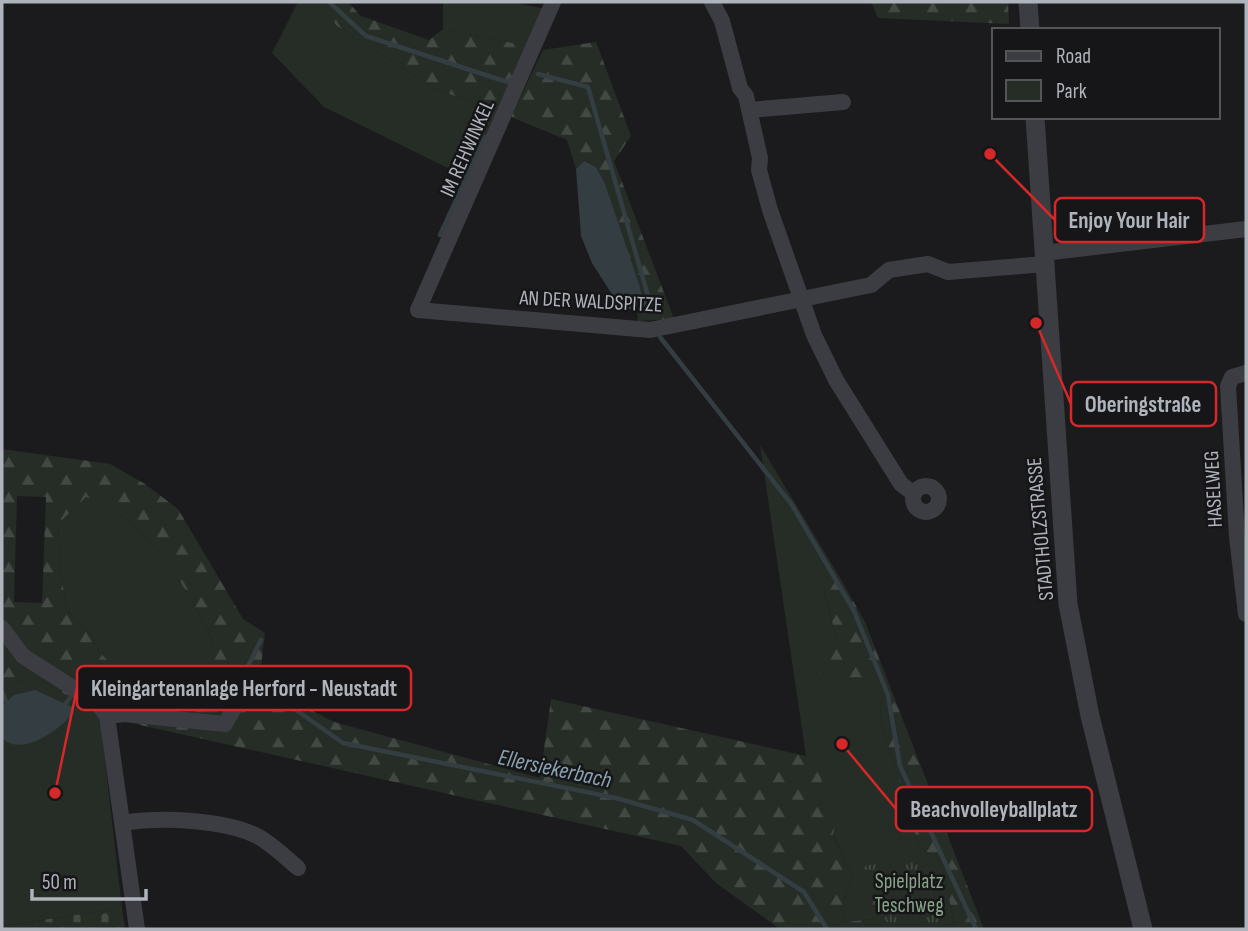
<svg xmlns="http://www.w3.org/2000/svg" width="1248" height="931" viewBox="0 0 1248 931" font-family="'Sofia Sans Condensed',sans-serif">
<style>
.green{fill:#252d26}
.forest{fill:url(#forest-firs);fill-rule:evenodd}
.cemetery{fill:url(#cemetery-stones)}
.park{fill:url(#park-tufts)}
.water{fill:#343d42}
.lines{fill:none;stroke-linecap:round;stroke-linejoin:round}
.stream{stroke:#343d42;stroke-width:4.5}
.minor{stroke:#3c3d42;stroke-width:16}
.tertiary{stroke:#3c3d42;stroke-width:19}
.labels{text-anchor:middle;stroke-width:5;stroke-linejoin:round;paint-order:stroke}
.street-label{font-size:21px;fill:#afb3bb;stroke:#161618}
.park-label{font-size:21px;fill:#88a488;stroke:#161618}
.water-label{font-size:23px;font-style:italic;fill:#8aa1b2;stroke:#161618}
.leader{fill:none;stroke:#d62828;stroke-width:2.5}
.callout-dot{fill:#d62828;stroke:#161618;stroke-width:2.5}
.callout{fill:#161618;stroke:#d62828;stroke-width:2.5}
.callout-label{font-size:23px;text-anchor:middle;font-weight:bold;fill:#afb3bb}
</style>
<defs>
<pattern id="forest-firs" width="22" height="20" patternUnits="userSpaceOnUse" patternTransform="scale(1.75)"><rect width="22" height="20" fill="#252d26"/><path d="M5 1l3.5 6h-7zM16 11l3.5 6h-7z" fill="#424944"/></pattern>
<pattern id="cemetery-stones" width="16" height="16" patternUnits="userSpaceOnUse" patternTransform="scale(1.75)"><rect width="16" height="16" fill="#252d26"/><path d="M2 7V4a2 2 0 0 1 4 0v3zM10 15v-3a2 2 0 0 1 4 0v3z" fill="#424944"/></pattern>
<pattern id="park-tufts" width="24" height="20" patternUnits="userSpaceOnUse" patternTransform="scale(1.75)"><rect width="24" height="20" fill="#252d26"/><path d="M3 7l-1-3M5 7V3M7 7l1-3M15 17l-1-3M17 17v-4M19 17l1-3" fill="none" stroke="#424944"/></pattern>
</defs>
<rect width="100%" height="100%" fill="#1b1b1d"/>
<path class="green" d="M 298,2 L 317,2 L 337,26 L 437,90 L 500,111 L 468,178 L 324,107 L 272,53 Z
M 443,2 L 510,2 L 547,9 L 533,47 L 443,29 Z
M 760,445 L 839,576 L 824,591 L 836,637 L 821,674 L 877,684 L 882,695 L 880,719 L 919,846 L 942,863 L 955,929 L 900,929 L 872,919 L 847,922 L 841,909 L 852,876 L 833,834 L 816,762 L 806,756 Z
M 86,497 C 152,523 183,582 214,643 L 196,670 L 163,680 L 118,671 L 100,653 L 92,636 L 67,610 L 60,566 L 58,524 Z
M 39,678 L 100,716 L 122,908 L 2,926 L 2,684 Z"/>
<path class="forest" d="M 317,2 L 348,2 L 361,16 L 429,40 L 443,29 L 533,47 L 500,111 L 437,90 L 337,26 Z
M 871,2 L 1008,2 L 1009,24 L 878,18 Z
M 596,42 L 631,136 L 614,161 L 674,319 L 638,321 C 636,308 642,300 640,287 L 596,167 L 584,161 L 576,169 L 567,140 L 511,117 L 543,50 Z
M 2,449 L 110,464 L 145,484 L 178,509 L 243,619 L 265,633 L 259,683 L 334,722 L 540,778 L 551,699 L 806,756 L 816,762 L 835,825 L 833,835 L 852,876 L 841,909 L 847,922 L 872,919 L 898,924 L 900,929 L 780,929 L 716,883 L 681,846 L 100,716 L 39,678 L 2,684 ZM 17,496 L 46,497 L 42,603 L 14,602 ZM 86,497 C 152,523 183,582 214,643 L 196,670 L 163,680 L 118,670 L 100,653 L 92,636 L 67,610 L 60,566 L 58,524 Z
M 839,576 L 865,622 L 984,929 L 955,929 L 942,863 L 919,846 L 880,719 L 882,695 L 877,685 L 821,674 L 815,654 L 836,637 L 824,590 Z"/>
<path class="cemetery" d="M 122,908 L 125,929 L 2,929 L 2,926 Z"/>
<path class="park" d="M 918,849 L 940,866 L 954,929 L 896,929 L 870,908 L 873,886 L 863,867 Z"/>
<path class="water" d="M 584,161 L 596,167 L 605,184 L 640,287 L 642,299 L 636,310 L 620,307 L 592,263 L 581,236 L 576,169 Z
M 35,690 L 72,707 L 74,712 C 61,729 22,758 2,738 L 2,706 L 14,695 Z"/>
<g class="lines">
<path class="stream" d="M 329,2 L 366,36 L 504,81 L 510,82 L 512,79
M 538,74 L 588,87 L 648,296
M 440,235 L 485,137
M 660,337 L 792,505 L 854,611 L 888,695 L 900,766 L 976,929
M 238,686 L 261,640
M 91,691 L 101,688 L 136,700 L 159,700 L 170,705 L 209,710 L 216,710 L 234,698
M 2,692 L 6,701
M 247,698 L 265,698 L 289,705 L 343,743 L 616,798 L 693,820 L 804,892 L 827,929
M 66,703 L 72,695"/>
<path class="minor" d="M 553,2 L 418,310 L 650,330 L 871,285 L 889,270 L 928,264 L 948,272 L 1045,264
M 712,2 L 722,21 L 740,88 L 746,96 L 760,158 L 759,170 L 770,210 L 814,335 L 836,380 L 901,484 L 914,494
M 749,110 L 843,102
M 1044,253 L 1246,229
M 1246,373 L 1232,377 L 1228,386 L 1237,537 L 1246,614
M913 499a13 13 0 1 1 26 0a13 13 0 1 1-26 0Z
M 2,628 L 23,656 L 98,704 L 107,716 L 137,929
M 107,716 L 125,714 L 225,724 L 241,696
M 123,823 C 160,817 225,819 259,837 C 273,845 285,857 298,868"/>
<path class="tertiary" d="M 1028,2 L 1030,30
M 1035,117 L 1068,604 L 1090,716 L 1143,929"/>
</g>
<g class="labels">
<g class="street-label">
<text transform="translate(467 148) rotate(-66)" y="7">IM REHWINKEL</text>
<text transform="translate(591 301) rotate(3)" y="7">AN DER WALDSPITZE</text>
<text transform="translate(1213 489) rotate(-93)" y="7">HASELWEG</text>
<text transform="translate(1040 529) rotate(-95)" y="7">STADTHOLZSTRASSE</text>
</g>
<g class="park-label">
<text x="909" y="888">Spielplatz<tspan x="909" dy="24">Teschweg</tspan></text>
</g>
<g class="water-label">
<text transform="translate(555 768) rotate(12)" y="8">Ellersiekerbach</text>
</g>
</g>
<path class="leader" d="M990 154L1055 220M1036 323L1071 404M55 793L77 688M842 744L896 809"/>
<g class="callout-dot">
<circle cx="990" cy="154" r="7"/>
<circle cx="1036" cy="323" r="7"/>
<circle cx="55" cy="793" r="7"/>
<circle cx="842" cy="744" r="7"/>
</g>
<g class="callout">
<rect x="1055" y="198" width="149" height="44" rx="7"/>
<rect x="1071" y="382" width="145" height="44" rx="7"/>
<rect x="77" y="666" width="334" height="44" rx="7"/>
<rect x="896" y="787" width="196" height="44" rx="7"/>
</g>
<g class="callout-label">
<text x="1129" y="228">Enjoy Your Hair</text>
<text x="1143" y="412">Oberingstraße</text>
<text x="244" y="696">Kleingartenanlage Herford - Neustadt</text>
<text x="994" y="817">Beachvolleyballplatz</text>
</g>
<rect width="1248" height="931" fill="none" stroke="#afb3bb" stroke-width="7"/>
<rect x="992" y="28" width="228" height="91" fill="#161618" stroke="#535559" stroke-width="2"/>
<rect x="1006" y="51" width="35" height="10" fill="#3c3d42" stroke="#535559" stroke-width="2"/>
<text x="1056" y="63" font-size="21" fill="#afb3bb">Road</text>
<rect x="1006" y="80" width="35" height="21" fill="#252d26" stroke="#535559" stroke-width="2"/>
<text x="1056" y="98" font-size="21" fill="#afb3bb">Park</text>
<path d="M32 889v10h114v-10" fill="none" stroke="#afb3bb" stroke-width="3.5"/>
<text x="42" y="889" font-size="21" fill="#afb3bb" stroke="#161618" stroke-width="5" paint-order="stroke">50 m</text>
</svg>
